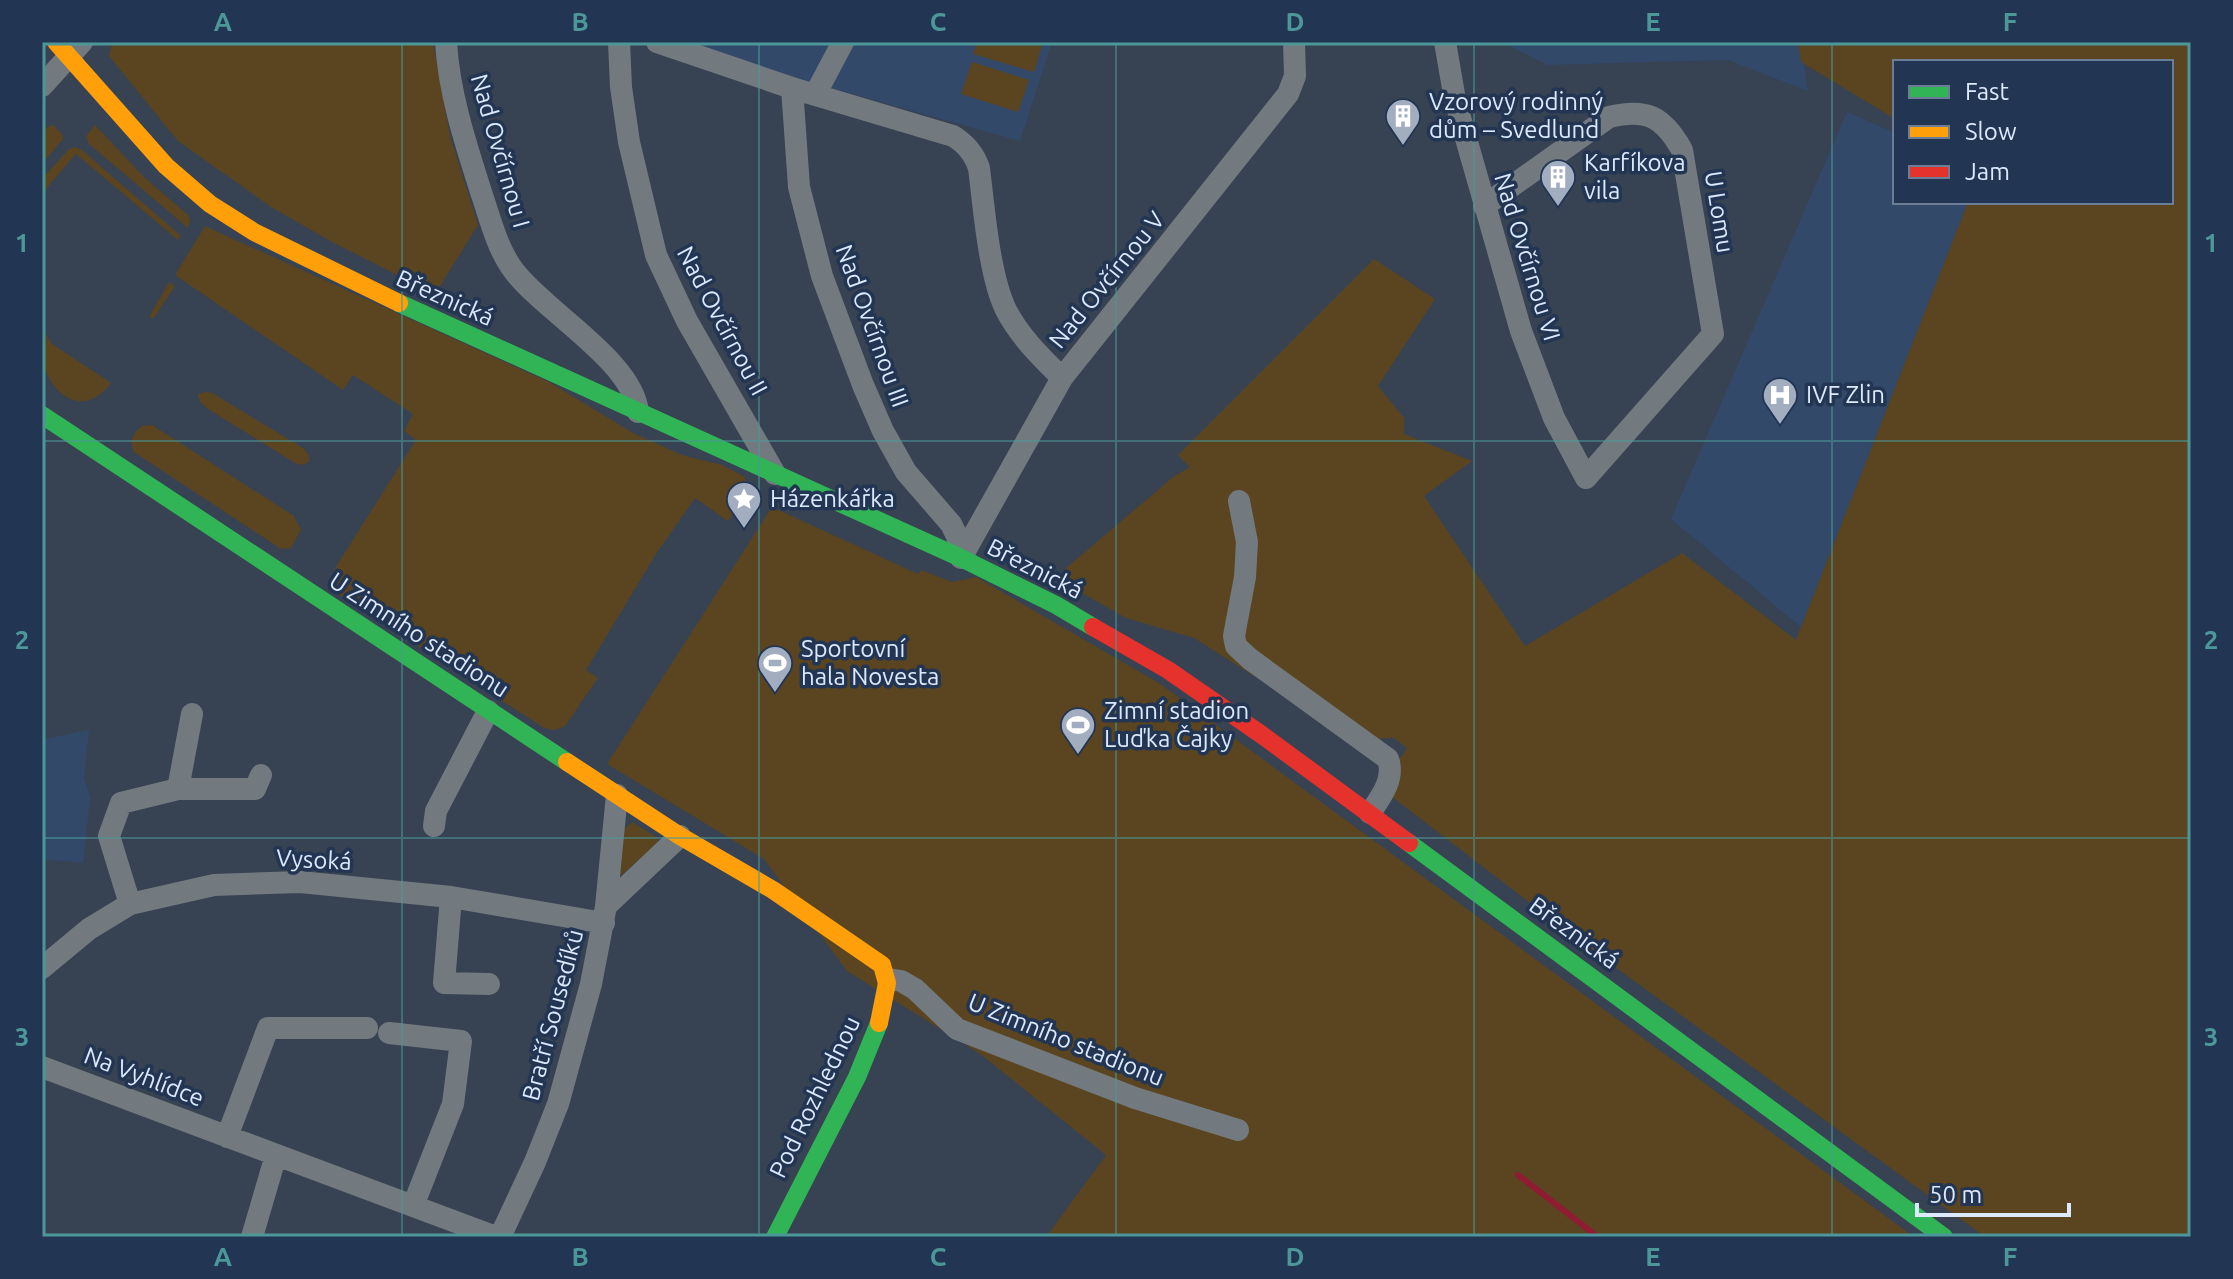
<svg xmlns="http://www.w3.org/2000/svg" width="2233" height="1279" viewBox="0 0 2233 1279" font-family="Ubuntu,sans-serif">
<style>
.built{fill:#33496a}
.green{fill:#5a4520}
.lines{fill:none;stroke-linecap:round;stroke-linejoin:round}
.stream{stroke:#8f1c32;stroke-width:6}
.street{stroke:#727a7f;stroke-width:22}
.fast{stroke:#30b455;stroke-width:18}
.slow{stroke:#ff9f0a;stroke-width:18}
.jam{stroke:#e5322d;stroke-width:18}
.grid{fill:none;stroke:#4c9898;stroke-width:2;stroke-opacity:0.55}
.labels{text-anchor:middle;stroke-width:7;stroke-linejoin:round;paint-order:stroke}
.poi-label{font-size:24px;fill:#dce8fb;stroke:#223553;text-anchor:start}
.street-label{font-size:24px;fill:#dce8fb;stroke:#223553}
.neatline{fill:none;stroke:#4c9898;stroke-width:3}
.grid-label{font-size:26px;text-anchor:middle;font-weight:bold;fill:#4c9898}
</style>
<rect width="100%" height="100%" fill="#374253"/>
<path class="built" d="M 680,42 L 1052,42 L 1020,141 L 735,61 Z
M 1501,42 L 1800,42 L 1808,91 L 1728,60 L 1548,65 Z
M 1847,112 L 1895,133 L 1895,202 L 1968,202 L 1801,627 L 1671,519 Z
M 89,730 L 84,777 L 90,798 L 83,863 L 42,859 L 43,739 Z"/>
<path class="green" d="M 112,42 L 433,42 L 450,136 L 478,225 L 435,294 L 332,242 L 271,207 L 178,141 L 109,56 Z
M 977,42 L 1043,42 L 1034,72 L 973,54 Z
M 1798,42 L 2191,42 L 2191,1237 L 1985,1237 L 1585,945 L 1392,797 L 1399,760 L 1407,748 L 1394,738 L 1376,739 L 1266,663 L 1254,676 L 1194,638 L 1126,618 L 1057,579 L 1065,569 L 1173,477 L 1190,467 L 1178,455 L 1374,259 L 1435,299 L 1378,386 L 1404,418 L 1404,434 L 1472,461 L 1424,496 L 1525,646 L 1682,553 L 1796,640 L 1968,202 L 2171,202 L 2171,62 L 1895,62 L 1895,119 L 1801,62 Z
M 972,62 L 1029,80 L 1018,112 L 961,94 Z
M 53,125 L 62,134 L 63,139 L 42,164 L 42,136 L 47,127 Z
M 95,125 L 144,177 L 188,215 L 190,220 L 188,228 L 89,144 L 86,136 Z
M 75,147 L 82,150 L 181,236 L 178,240 L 76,154 L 50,184 L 42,196 L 42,179 L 69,149 Z
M 205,226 L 549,382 L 633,433 L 682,455 L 722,465 L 745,477 C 749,493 736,508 728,521 L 695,498 L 656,554 L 586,670 L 598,678 L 565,726 L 555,730 L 544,728 L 341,596 L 337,590 L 335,568 L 416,440 L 404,431 L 413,414 L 353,375 L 343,390 L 175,275 Z
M 169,282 L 175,286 L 153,319 L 149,317 Z
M 42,308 L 46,335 L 52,344 L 111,383 C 86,417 54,399 43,364 C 38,349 42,325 42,308 Z
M 206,392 L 212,393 L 303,448 L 309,455 L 309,462 L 302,465 L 295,463 L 208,409 L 200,402 L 198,394 Z
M 152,425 L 294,516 L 301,530 L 291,548 L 281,549 L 134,452 C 129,442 132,433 142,426 Z
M 772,507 L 918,574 L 921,570 L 952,582 L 976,577 L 1159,683 L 1914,1237 L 1046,1237 L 1106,1155 L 979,1053 L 847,971 L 764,859 L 607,764 Z
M 632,822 L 658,838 L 657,844 L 619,877 L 623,830 Z"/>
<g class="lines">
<path class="stream" d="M 1518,1175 L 1598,1237"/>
<path class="street" d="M 446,42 C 449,95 467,148 483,198 C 491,222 498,250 514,271 C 545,312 633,361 638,412
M 619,42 L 621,87 L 629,142 L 656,255 L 687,321 L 775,474
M 657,42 L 792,88 L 953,136 C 966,144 974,153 979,168 C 984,208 989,275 1006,310 C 1020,337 1041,357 1062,378
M 1445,42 L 1455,100 L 1521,331 L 1554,418 L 1586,478 L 1713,334 L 1682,150 C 1663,116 1646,108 1609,117 L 1484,206
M 42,86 L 82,42
M 792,88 L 799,187 L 822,276 L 863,385 L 883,431 L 906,472 L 951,524 L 957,536 L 961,558
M 816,93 L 843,42
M 1239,501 L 1247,542 L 1245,577 L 1234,636 L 1236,646 L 1250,659 L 1388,759 C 1395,779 1381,797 1370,813
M 961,558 L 1062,378 L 1288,94 L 1295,76 L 1294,42
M 178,789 L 192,714
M 434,826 L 436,811 L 488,711
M 451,897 L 444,983 L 489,984
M 130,904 L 109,836 L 121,803 L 178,789 L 255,789 L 261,775
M 606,906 L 680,836
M 42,968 L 89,929 L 130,904 L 214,885 L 300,882 L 451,897 L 604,923
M 888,979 L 901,981 L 915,989 L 957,1029 L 1135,1098 L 1238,1130
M 389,1033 L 461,1041 L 453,1104 L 413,1206
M 42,1067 L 496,1237
M 227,1137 L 268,1028 L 367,1028
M 252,1237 L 276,1155
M 500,1237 L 535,1162 L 558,1104 L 591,984 L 606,906 L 617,795"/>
<path class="fast" d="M 399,303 L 961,558 L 1056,605 L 1093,627
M 42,415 L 567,762
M 1409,843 L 1944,1237
M 775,1237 L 857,1077 L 879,1023"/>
<path class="slow" d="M 56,42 L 166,166 L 210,204 L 254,232 L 399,303
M 567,762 L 680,836 L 773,890 L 882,965 L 887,983 L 879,1023"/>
<path class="jam" d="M 1093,627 L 1168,670 L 1262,735 L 1409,843"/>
</g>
<path class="grid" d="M 402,42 L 402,1237M 759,42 L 759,1237M 1116,42 L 1116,1237M 1474,42 L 1474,1237M 1832,42 L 1832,1237M 42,441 L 2191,441M 42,838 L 2191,838"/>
<defs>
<g id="building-pin" transform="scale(1.8)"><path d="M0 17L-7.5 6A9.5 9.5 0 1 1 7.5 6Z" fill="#a2aec0" stroke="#223553"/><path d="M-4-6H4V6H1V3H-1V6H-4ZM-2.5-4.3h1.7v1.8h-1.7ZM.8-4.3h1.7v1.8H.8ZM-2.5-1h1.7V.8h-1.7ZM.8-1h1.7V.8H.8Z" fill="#fff"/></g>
<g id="hospital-pin" transform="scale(1.8)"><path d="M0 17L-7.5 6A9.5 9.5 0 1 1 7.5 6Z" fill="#a2aec0" stroke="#223553"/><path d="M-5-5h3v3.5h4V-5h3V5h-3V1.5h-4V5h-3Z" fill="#fff"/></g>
<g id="sight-pin" transform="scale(1.8)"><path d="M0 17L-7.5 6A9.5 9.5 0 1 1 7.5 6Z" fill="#a2aec0" stroke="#223553"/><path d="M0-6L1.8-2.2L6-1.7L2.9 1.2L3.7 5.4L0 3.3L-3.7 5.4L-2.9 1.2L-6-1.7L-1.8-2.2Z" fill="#fff"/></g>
<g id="stadium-pin" transform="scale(1.8)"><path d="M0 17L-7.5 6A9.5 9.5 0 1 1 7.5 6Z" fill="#a2aec0" stroke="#223553"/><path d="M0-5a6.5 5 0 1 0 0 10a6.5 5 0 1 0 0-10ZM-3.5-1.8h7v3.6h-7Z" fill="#fff"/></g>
</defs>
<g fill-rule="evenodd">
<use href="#building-pin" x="1403" y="116"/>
<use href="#building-pin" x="1558" y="177"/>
<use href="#hospital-pin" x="1780" y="395"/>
<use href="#sight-pin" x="744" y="499"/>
<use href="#stadium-pin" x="775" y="663"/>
<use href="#stadium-pin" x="1078" y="725"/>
</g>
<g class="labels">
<g class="poi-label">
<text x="1429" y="110">Vzorový rodinný<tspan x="1429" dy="28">dům – Svedlund</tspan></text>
<text x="1584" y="171">Karfíkova<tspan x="1584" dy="28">vila</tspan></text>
<text x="1806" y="403">IVF Zlin</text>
<text x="770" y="507">Házenkářka</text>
<text x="801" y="657">Sportovní<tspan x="801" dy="28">hala Novesta</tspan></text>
<text x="1104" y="719">Zimní stadion<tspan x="1104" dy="28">Luďka Čajky</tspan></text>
</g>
<g class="street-label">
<text transform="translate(500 151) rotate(74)" y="8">Nad Ovčírnou I</text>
<text transform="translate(1719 212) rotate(81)" y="8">U Lomu</text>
<text transform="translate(1527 257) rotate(73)" y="8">Nad Ovčírnou VI</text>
<text transform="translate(1107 280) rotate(-51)" y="8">Nad Ovčírnou V</text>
<text transform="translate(445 298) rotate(24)" y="8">Březnická</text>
<text transform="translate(722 321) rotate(62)" y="8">Nad Ovčírnou II</text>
<text transform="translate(872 326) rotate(70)" y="8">Nad Ovčírnou III</text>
<text transform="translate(1035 569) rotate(27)" y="8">Březnická</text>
<text transform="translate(419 635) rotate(33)" y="8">U Zimního stadionu</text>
<text transform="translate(314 860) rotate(3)" y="8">Vysoká</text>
<text transform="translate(1574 933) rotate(36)" y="8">Březnická</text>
<text transform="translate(553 1015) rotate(-75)" y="8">Bratří Sousedíků</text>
<text transform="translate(1066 1040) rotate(22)" y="8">U Zimního stadionu</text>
<text transform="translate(144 1077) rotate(21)" y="8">Na Vyhlídce</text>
<text transform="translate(815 1097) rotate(-64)" y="8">Pod Rozhlednou</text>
</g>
</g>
<rect width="2233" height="1279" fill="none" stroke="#223553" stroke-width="88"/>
<rect x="1893" y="60" width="280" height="144" fill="#223553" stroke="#6c7d96" stroke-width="2"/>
<rect x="1909" y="86" width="40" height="12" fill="#30b455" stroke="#6c7d96" stroke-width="2"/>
<text x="1965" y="100" font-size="24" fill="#dce8fb">Fast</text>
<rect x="1909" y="126" width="40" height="12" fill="#ff9f0a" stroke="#6c7d96" stroke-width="2"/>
<text x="1965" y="140" font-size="24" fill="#dce8fb">Slow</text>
<rect x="1909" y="166" width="40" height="12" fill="#e5322d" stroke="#6c7d96" stroke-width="2"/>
<text x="1965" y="180" font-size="24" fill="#dce8fb">Jam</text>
<path d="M1917 1203v12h152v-12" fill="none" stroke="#dce8fb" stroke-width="4"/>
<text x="1929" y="1203" font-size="24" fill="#dce8fb" stroke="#223553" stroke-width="6" paint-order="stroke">50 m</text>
<rect x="44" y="44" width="2145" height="1191" class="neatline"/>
<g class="grid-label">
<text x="223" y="31">A</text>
<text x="580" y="31">B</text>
<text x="938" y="31">C</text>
<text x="1295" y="31">D</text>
<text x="1653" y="31">E</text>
<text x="2010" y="31">F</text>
<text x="22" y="252">1</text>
<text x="2211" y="252">1</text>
<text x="22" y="649">2</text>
<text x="2211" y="649">2</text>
<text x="22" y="1046">3</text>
<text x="2211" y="1046">3</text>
<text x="223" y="1266">A</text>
<text x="580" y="1266">B</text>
<text x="938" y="1266">C</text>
<text x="1295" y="1266">D</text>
<text x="1653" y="1266">E</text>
<text x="2010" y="1266">F</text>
</g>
</svg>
